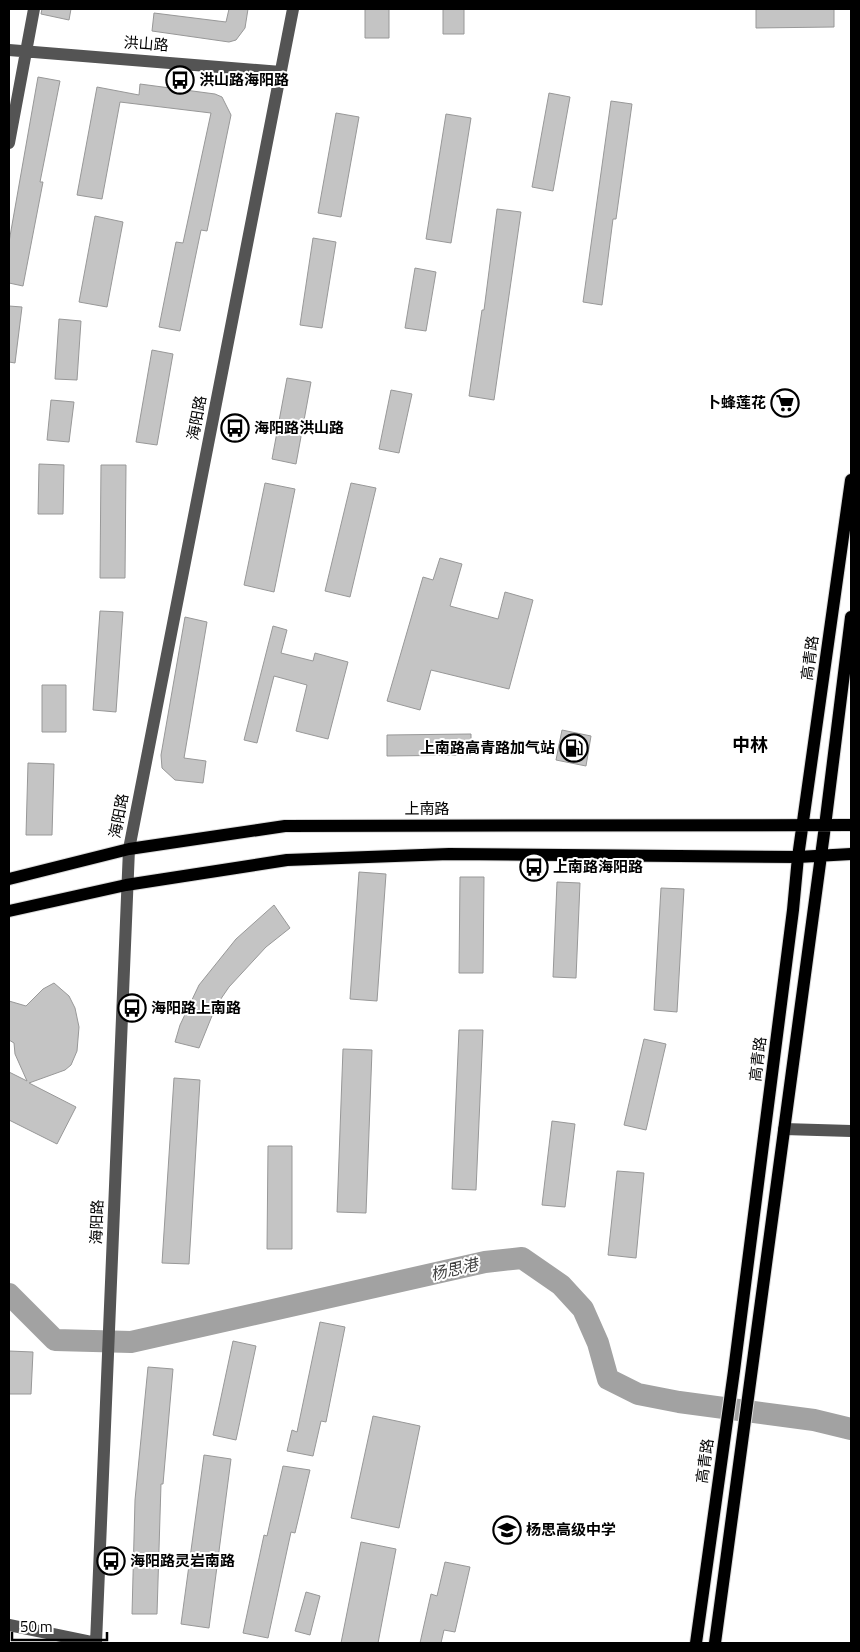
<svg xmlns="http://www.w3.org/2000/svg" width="860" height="1652" viewBox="0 0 860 1652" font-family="'Titillium Web','Noto Sans SC',sans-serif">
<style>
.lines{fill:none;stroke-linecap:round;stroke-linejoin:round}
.river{stroke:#a2a2a2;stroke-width:22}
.building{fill:#c4c4c4;stroke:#989898}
.major-casing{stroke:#dbdbdb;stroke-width:14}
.minor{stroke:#545454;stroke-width:12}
.major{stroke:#000;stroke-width:12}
.labels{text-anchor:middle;stroke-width:4;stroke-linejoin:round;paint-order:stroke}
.street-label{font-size:15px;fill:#000;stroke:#fff}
.poi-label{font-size:15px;font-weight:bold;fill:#000;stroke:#fff;text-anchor:start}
.water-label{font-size:16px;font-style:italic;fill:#434343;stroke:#fff}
.quarter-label{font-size:18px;font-weight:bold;fill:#000;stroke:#fff}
</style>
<rect width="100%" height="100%" fill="#fff"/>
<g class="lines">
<path class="river" d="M 9,1294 L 55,1340 L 131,1342 L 485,1262 L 522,1258 L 561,1285 L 583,1309 L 598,1343 L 608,1379 L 638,1394 L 679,1402 L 814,1420 L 851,1429"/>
</g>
<path class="building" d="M 42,9 L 71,9 L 69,20 L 41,14 Z
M 229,9 L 248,9 L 245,28 L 236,40 L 229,42 L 152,31 L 154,13 L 226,22 Z
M 365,9 L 389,9 L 389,38 L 365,38 Z
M 443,9 L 464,9 L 464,34 L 443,34 Z
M 756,9 L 834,9 L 834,27 L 756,28 Z
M 38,77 L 60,81 L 40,182 L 43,182 L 23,286 L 9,283 L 9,242 Z
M 140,84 L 215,94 L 222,97 L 231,115 L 207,231 L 201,230 L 180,331 L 159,327 L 176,242 L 183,243 L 211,113 L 120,102 L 102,199 L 77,195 L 97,87 L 139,95 Z
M 549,93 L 570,97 L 553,191 L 532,187 Z
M 611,101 L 632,104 L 616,219 L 613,219 L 602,305 L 583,302 Z
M 336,113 L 359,117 L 341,217 L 318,213 Z
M 446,114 L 471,118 L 451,243 L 426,239 Z
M 497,209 L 521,212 L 494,400 L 469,396 L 482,310 L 484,310 Z
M 95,216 L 123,222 L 107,307 L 79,302 Z
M 313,238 L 336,242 L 322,328 L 300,325 Z
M 415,268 L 436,272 L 426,331 L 405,328 Z
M 9,306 L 22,307 L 15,363 L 9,362 Z
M 59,319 L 81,321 L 77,380 L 55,379 Z
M 152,350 L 173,354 L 157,445 L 136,442 Z
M 287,378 L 311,382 L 296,464 L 272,459 Z
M 391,390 L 412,394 L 399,453 L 379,449 Z
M 51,400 L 74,402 L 69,442 L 47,440 Z
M 39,464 L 64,465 L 63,514 L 38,514 Z
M 101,465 L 126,465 L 125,578 L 100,578 Z
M 265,483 L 295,489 L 274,592 L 244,585 Z
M 351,483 L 376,488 L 350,597 L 325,591 Z
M 440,558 L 462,564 L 450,606 L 498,619 L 505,592 L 533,600 L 509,689 L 431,670 L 420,710 L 387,701 L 423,577 L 433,580 Z
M 100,611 L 123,612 L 116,712 L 93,710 Z
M 185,617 L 207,622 L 184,758 L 206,761 L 203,783 L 175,780 L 162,768 L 161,755 Z
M 273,626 L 287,630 L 281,653 L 313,661 L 315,653 L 348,662 L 328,739 L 296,731 L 307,685 L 274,676 L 257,743 L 244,740 Z
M 42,685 L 66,685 L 66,732 L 42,732 Z
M 562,730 L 591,736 L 586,766 L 556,760 Z
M 471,734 L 471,755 L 387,756 L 387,735 Z
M 28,763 L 54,764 L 52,835 L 26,835 Z
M 359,872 L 386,874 L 377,1001 L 350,999 Z
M 460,877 L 484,877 L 483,973 L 459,973 Z
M 557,882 L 580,883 L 576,978 L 553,977 Z
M 661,888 L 684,889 L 677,1012 L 654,1010 Z
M 274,905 L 290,928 L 266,947 L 229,987 L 216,1006 L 199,1048 L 175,1042 L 180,1025 L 199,985 L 236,939 Z
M 54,983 L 69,996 L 75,1008 L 79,1027 L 77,1051 L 71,1065 L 65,1070 L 29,1083 L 76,1107 L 57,1144 L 9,1120 L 9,1072 L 27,1081 L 15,1054 L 14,1043 L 9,1040 L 9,1001 L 26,1006 L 43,989 Z
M 459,1030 L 483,1030 L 476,1190 L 452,1189 Z
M 644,1039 L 666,1044 L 646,1130 L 624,1125 Z
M 343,1049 L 372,1050 L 366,1213 L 337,1212 Z
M 174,1078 L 200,1080 L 189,1264 L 162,1263 Z
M 552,1121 L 575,1124 L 565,1207 L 542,1205 Z
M 268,1146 L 292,1146 L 292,1249 L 267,1249 Z
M 617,1171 L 644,1173 L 636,1258 L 608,1255 Z
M 320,1322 L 345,1327 L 326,1422 L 321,1421 L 313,1456 L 287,1451 L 292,1430 L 297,1432 Z
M 233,1341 L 256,1346 L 236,1440 L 213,1435 Z
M 9,1351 L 33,1352 L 31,1394 L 9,1394 Z
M 148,1367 L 173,1369 L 163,1484 L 161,1484 L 157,1614 L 132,1614 L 135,1500 Z
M 373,1416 L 420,1426 L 399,1528 L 351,1518 Z
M 204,1455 L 231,1459 L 209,1628 L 181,1624 Z
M 283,1466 L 310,1470 L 295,1533 L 291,1532 L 268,1638 L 243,1633 L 264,1535 L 267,1536 Z
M 361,1542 L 396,1549 L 378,1643 L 341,1643 Z
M 445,1562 L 470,1567 L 455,1632 L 444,1630 L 441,1643 L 420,1643 L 431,1594 L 437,1596 Z
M 306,1592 L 320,1596 L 310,1635 L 295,1631 Z"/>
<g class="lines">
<g class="major-casing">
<path id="major" d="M 9,879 L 129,849 L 285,826 L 851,825
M 9,911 L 126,885 L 287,860 L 449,854 L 798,857 L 851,854
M 696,1643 L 734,1371 L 793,910 L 798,857 L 851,480
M 715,1643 L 825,826 L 851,617"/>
</g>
<path class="minor" d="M 9,50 L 281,72
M 9,143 L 34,9
M 784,1129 L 851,1131
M 9,1625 L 96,1643
M 96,1643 L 129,849 L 293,9"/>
<use href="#major" class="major"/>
</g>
<defs>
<g id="bus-ring" transform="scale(1.4375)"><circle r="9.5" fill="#fff" stroke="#000" stroke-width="1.5"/><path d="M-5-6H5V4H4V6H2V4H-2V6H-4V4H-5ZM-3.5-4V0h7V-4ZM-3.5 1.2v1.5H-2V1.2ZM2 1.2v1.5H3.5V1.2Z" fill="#000"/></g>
<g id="supermarket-ring" transform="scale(1.4375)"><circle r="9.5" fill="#fff" stroke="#000" stroke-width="1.5"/><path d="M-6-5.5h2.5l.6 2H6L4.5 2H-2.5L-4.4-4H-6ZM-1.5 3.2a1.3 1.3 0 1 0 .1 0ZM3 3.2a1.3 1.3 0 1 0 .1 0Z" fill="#000"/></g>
<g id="fuel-ring" transform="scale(1.4375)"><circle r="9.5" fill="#fff" stroke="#000" stroke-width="1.5"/><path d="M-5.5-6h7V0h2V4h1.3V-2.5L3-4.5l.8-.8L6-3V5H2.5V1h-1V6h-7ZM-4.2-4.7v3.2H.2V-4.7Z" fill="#000"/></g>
<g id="school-ring" transform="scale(1.4375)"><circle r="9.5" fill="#fff" stroke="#000" stroke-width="1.5"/><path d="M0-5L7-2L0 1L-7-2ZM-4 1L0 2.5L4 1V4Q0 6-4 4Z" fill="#000"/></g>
</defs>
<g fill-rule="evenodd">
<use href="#bus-ring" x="180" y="80"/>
<use href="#supermarket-ring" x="785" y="403"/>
<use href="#bus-ring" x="235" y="428"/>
<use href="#fuel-ring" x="574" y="748"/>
<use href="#bus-ring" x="534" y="867"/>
<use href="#bus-ring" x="132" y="1008"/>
<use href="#school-ring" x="507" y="1530"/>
<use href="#bus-ring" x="111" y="1561"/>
</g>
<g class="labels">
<g class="street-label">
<text transform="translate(146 44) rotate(4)" y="5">洪山路</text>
<text transform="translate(197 418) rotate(-79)" y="5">海阳路</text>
<text transform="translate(810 658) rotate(-82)" y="5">高青路</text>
<text x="427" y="814">上南路</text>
<text transform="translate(119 816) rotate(-79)" y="5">海阳路</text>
<text transform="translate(758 1059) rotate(-83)" y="5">高青路</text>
<text transform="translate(97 1222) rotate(-88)" y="5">海阳路</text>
<text transform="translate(705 1461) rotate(-82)" y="5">高青路</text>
</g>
<g class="poi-label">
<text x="199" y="85">洪山路海阳路</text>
<text x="766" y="408" text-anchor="end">卜蜂莲花</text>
<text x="254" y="433">海阳路洪山路</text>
<text x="555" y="753" text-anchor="end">上南路高青路加气站</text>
<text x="553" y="872">上南路海阳路</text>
<text x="151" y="1013">海阳路上南路</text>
<text x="526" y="1535">杨思高级中学</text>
<text x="130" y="1566">海阳路灵岩南路</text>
</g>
<g class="water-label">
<text transform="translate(454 1269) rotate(-13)" y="6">杨思港</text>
</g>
<g class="quarter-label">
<text x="750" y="751">中林</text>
</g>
</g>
<rect width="860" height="1652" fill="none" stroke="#000000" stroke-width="20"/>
<path d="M12 1632v8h95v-8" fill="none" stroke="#000000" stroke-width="2.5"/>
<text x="20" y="1632" font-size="15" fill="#000000" stroke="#ffffff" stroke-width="4" paint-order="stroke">50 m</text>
</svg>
